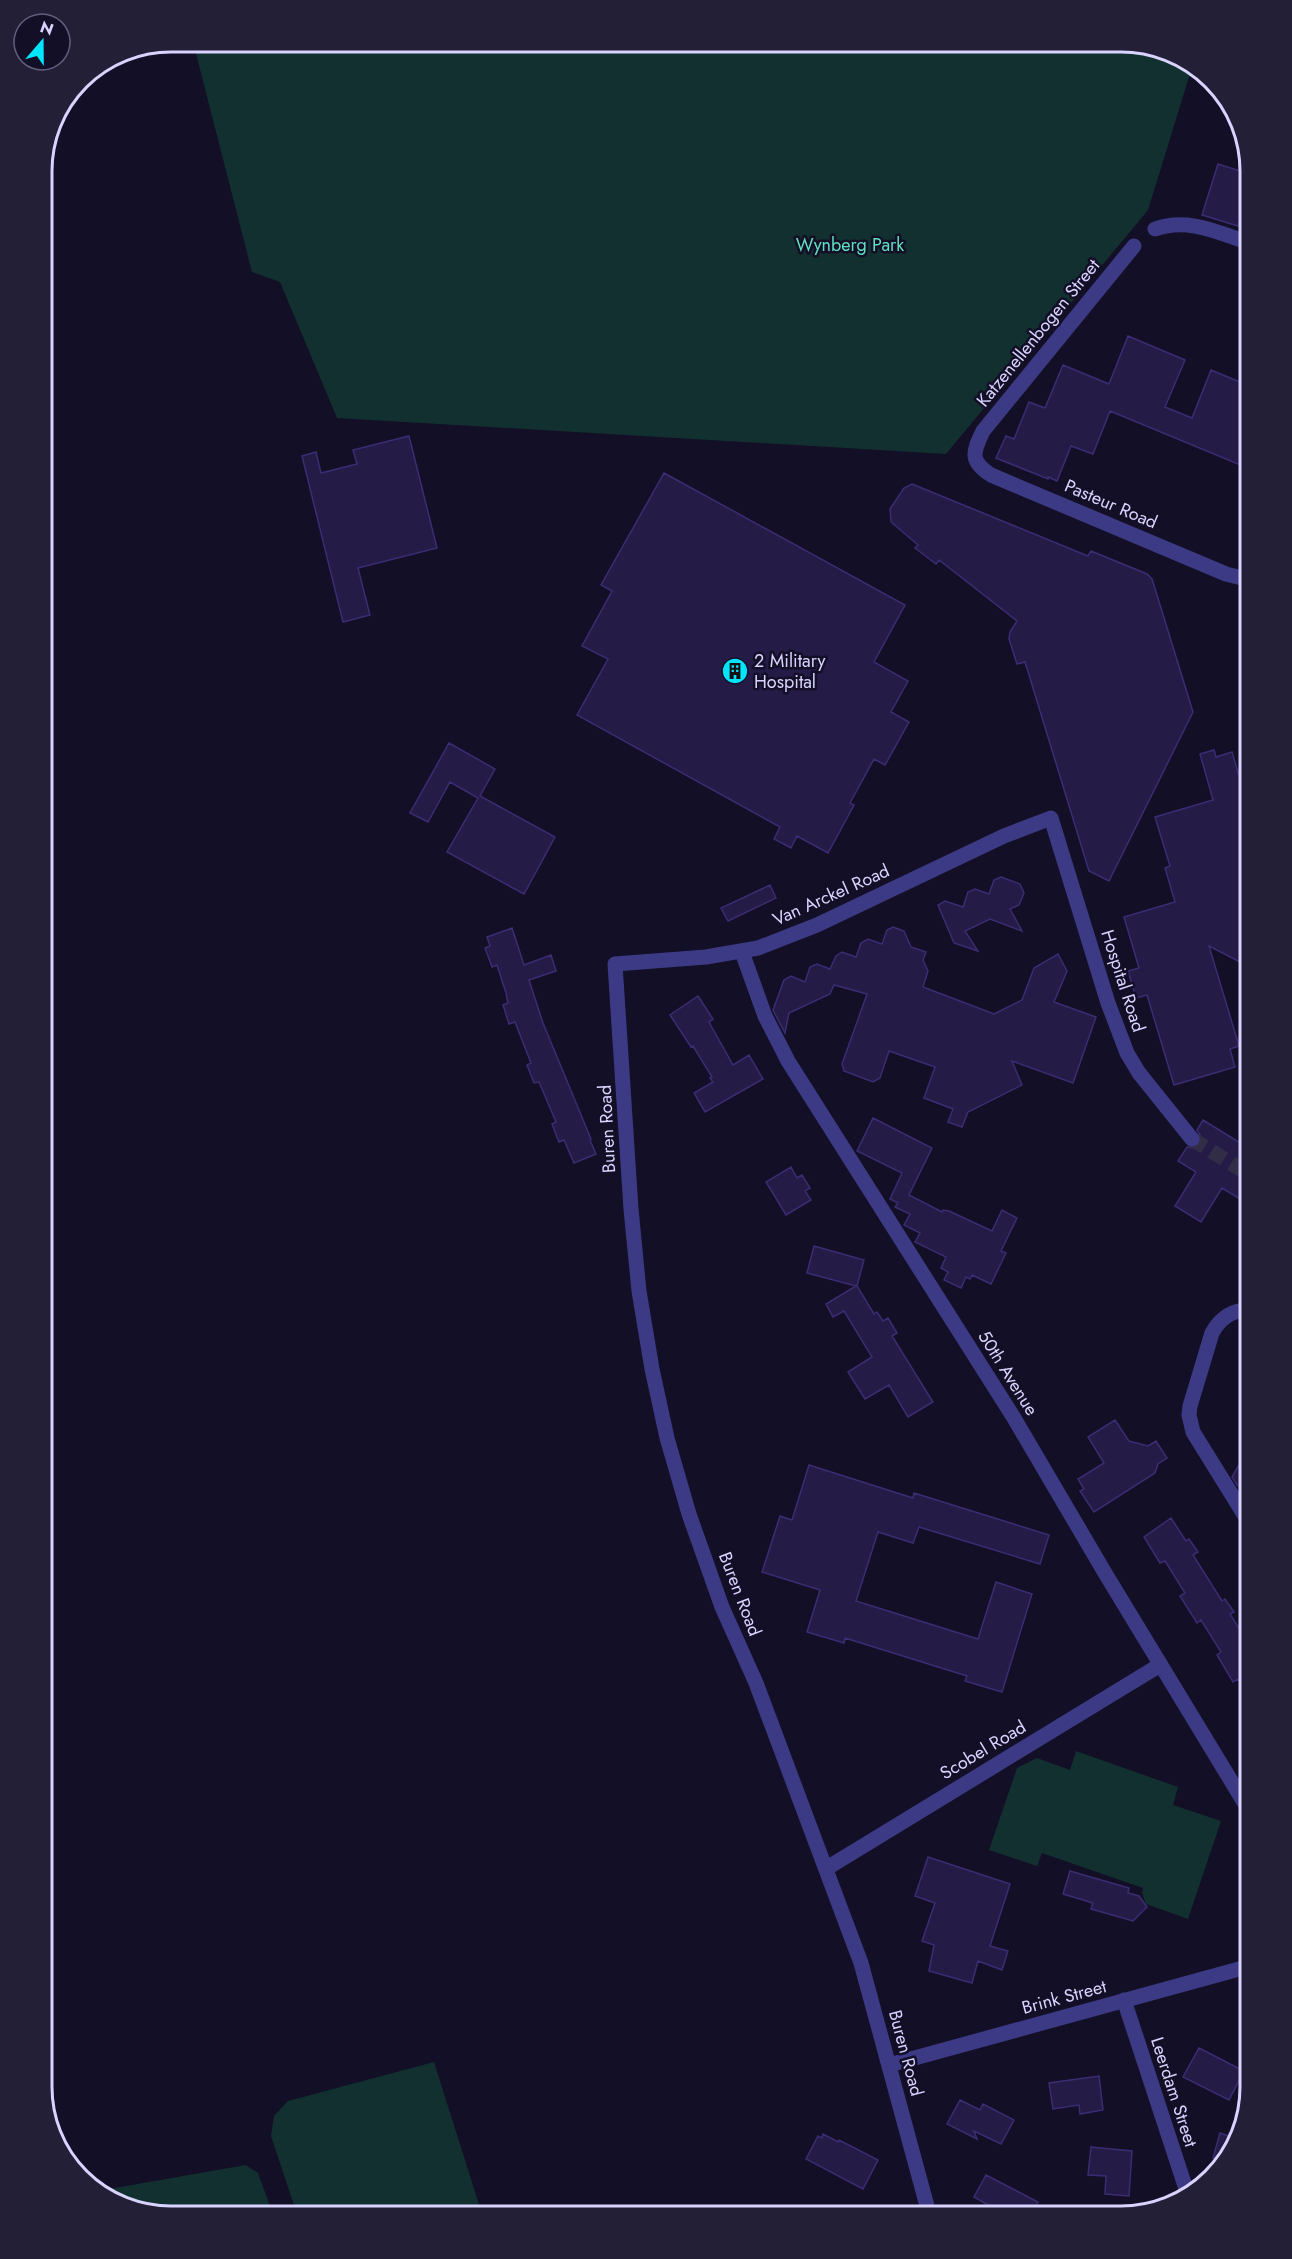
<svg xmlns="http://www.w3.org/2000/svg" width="1292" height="2259" viewBox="0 0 1292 2259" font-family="Jost,sans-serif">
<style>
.green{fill:#12302f}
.building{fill:#241b47;stroke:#3b2d73;stroke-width:1.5}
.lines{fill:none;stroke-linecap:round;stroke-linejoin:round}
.street-tunnel{stroke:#312d47;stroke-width:15;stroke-dasharray:15 8;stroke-linecap:butt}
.street{stroke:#3d3a85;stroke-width:15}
.labels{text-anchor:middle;stroke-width:5;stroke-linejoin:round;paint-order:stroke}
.park-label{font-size:18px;fill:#5fe0c0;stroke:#130f26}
.street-label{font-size:18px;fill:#d9d4ff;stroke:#130f26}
.poi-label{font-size:18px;fill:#d9d4ff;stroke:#130f26;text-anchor:start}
.rim{fill:none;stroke:#d9d4ff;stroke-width:3}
</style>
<rect width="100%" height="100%" fill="#130f26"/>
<path class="green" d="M 193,42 L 1130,42 L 1193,64 L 1148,210 L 946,454 L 337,418 L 280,282 L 252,272 Z
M 1076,1751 L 1178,1787 L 1173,1805 L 1221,1821 L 1188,1919 L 1146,1904 L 1142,1893 L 1143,1888 L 1042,1853 L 1037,1866 L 989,1850 L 1017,1768 L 1037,1758 L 1070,1770 Z
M 434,2062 L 483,2217 L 298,2217 L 271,2136 L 274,2116 L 288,2101 Z
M 246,2165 L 258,2173 L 274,2217 L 163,2217 L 103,2197 L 109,2189 Z"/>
<path class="building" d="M 1218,164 L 1250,174 L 1250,206 L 1245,204 L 1238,226 L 1202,215 Z
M 1128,336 L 1185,360 L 1165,407 L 1192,418 L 1211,370 L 1247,385 L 1244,392 L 1250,394 L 1250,469 L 1110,411 L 1093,454 L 1071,446 L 1057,481 L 1048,477 L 1048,479 L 996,458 L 1006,436 L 1014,439 L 1029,402 L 1045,408 L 1063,365 L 1109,384 Z
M 409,436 L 437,548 L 358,568 L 370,615 L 343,622 L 302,456 L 316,452 L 321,473 L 357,464 L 353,450 Z
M 664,473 L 905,605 L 874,662 L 908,681 L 891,712 L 909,722 L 885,765 L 874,759 L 850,803 L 854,805 L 828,853 L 797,836 L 791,848 L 774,839 L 780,827 L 577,715 L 608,659 L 582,646 L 612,591 L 601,585 Z
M 912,484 L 1088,556 L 1091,551 L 1147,574 L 1152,579 L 1193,712 L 1109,881 L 1089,871 L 1025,662 L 1017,664 L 1009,639 L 1010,632 L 1017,621 L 939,560 L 936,564 L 915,548 L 918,545 L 891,522 L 890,509 L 904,488 Z
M 449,743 L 495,769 L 480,796 L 555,837 L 524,894 L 447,852 L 478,798 L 450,782 L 428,822 L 410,813 Z
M 1214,750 L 1216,757 L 1232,752 L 1250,813 L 1250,956 L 1245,953 L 1240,962 L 1209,946 L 1239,1046 L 1230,1049 L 1235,1067 L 1174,1085 L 1147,995 L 1136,998 L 1128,971 L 1139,968 L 1124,917 L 1175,902 L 1165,868 L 1170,866 L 1155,817 L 1213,800 L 1200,754 Z
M 1001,877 L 1020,884 L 1024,893 L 1019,905 L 1010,909 L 1022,931 L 990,919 L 965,931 L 978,951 L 954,943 L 938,905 L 945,901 L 963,907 L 968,892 L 975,889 L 989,894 L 994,880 Z
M 770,885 L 776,898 L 728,921 L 721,908 Z
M 893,927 L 904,931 L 911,947 L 926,952 L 923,960 L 928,971 L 923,987 L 994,1014 L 1022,1000 L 1034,968 L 1058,954 L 1067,971 L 1054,1002 L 1096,1017 L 1073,1083 L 1012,1061 L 1022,1085 L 968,1112 L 962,1127 L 948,1122 L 953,1109 L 924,1098 L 935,1067 L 889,1051 L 880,1078 L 873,1082 L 844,1071 L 842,1064 L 867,994 L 834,985 L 830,994 L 789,1013 L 785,1033 L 773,1010 L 784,980 L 791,976 L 805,982 L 810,967 L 817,964 L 830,969 L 836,956 L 842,952 L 856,957 L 861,943 L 868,939 L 882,944 L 887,930 Z
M 512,928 L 524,965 L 551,955 L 556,971 L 529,980 L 543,1023 L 591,1139 L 590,1140 L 596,1154 L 574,1163 L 564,1140 L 559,1142 L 552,1124 L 556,1122 L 539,1082 L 534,1083 L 527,1065 L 531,1063 L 515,1022 L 509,1024 L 503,1005 L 508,1003 L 506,993 L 497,965 L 492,967 L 485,948 L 490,946 L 487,937 Z
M 698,996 L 713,1019 L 709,1022 L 733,1065 L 749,1055 L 763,1079 L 705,1112 L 694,1093 L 713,1082 L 710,1078 L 712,1077 L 693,1046 L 691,1047 L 670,1015 Z
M 873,1118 L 932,1148 L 909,1195 L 942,1212 L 943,1210 L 949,1211 L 992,1231 L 1002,1210 L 1017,1218 L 1001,1251 L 1006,1253 L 991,1284 L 972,1275 L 970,1279 L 966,1277 L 961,1288 L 944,1280 L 948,1272 L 941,1268 L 946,1257 L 915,1242 L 920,1233 L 904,1225 L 910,1214 L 895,1207 L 898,1203 L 890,1199 L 902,1173 L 857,1151 Z
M 1203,1120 L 1250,1149 L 1250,1183 L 1240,1199 L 1222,1188 L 1201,1222 L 1175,1206 L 1196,1172 L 1178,1161 L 1187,1147 L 1194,1148 L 1201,1143 L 1201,1137 L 1197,1130 Z
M 791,1167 L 797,1178 L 802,1175 L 810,1188 L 805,1191 L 811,1200 L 786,1215 L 766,1182 Z
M 814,1246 L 864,1260 L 857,1286 L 874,1314 L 877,1312 L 883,1321 L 888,1318 L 897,1333 L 892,1336 L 933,1402 L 908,1417 L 889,1385 L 865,1399 L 848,1372 L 872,1357 L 844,1311 L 833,1317 L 826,1304 L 856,1286 L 807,1273 Z
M 1115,1420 L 1129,1441 L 1148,1446 L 1156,1441 L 1167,1458 L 1158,1464 L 1155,1473 L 1094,1512 L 1080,1491 L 1084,1489 L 1078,1479 L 1104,1463 L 1088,1437 Z
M 1250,1446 L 1250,1492 L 1237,1485 L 1232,1477 Z
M 809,1465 L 913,1498 L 914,1493 L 1049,1535 L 1040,1564 L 919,1527 L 913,1543 L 878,1532 L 856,1601 L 978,1639 L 996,1582 L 1032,1594 L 1002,1692 L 965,1681 L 967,1676 L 845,1638 L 844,1643 L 807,1632 L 820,1590 L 762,1572 L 780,1516 L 792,1520 Z
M 1171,1518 L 1186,1541 L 1189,1539 L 1198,1552 L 1193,1555 L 1222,1601 L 1225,1599 L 1234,1612 L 1230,1614 L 1250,1646 L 1250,1698 L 1238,1679 L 1233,1682 L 1217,1655 L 1221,1652 L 1201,1620 L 1197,1623 L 1180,1596 L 1185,1593 L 1165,1561 L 1160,1563 L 1144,1537 Z
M 928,1857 L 1010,1884 L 990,1946 L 1008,1951 L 1002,1970 L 978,1961 L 972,1983 L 929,1971 L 934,1945 L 922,1941 L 935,1903 L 915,1896 Z
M 1070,1871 L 1129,1888 L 1128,1893 L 1139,1896 L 1147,1907 L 1133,1921 L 1091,1909 L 1093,1903 L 1063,1894 Z
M 1199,2048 L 1244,2071 L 1229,2100 L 1183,2077 Z
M 1099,2076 L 1103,2110 L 1080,2114 L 1079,2105 L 1053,2109 L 1049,2083 Z
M 960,2100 L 980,2110 L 983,2104 L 1014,2120 L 1001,2144 L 974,2131 L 977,2139 L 947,2124 Z
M 1220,2133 L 1235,2138 L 1226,2161 L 1213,2158 Z
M 823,2134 L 838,2142 L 839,2140 L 878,2160 L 863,2189 L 806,2159 L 818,2136 L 822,2138 Z
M 1091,2147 L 1132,2151 L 1129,2196 L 1105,2194 L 1106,2176 L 1088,2175 Z
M 986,2175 L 1038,2202 L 1030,2217 L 1009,2217 L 974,2197 Z"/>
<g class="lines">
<path class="street-tunnel" d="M 1192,1139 L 1250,1175"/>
<path class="street" d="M 1155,229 C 1188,217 1219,233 1250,243
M 1134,246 L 983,431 C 973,452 969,461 991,475 L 1226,574 L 1250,580
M 742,952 L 765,1016 L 788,1061 L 1014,1418 L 1105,1573 L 1250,1812
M 1250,1524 L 1193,1432 L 1189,1415 L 1190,1406 L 1212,1333 C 1220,1318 1233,1309 1250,1310
M 827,1868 L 1160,1665
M 1124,2000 L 1188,2195
M 889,2065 L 1250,1966
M 930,2217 L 861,1963 L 756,1683 L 722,1607 L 689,1514 L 667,1438 L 652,1369 L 639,1291 L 631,1209 L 615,964 L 706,957 L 758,948 L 817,925 L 1004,836 L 1051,818 L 1108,1003 L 1127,1053 L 1139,1073 L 1192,1139"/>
</g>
<defs>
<g id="building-disc" transform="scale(1.35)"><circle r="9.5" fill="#00e5ff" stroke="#130f26"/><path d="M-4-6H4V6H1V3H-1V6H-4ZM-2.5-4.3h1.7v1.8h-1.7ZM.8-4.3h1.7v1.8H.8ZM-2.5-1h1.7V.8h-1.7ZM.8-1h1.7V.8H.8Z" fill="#111"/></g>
</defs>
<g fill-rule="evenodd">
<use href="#building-disc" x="735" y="671"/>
</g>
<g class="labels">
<g class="park-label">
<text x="850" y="251">Wynberg Park</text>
</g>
<g class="street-label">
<text transform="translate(1038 333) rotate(-51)" y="6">Katzenellenbogen Street</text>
<text transform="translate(1111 504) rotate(23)" y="6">Pasteur Road</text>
<text transform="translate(831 895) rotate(-24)" y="6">Van Arckel Road</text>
<text transform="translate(1123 981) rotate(72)" y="6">Hospital Road</text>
<text transform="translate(607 1129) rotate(-93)" y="6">Buren Road</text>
<text transform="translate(1008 1373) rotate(58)" y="6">50th Avenue</text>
<text transform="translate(740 1594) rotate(69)" y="6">Buren Road</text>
<text transform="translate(983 1750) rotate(-31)" y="6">Scobel Road</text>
<text transform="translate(1064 1997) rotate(-15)" y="6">Brink Street</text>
<text transform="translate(906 2053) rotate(75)" y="6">Buren Road</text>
<text transform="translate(1174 2092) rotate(72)" y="6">Leerdam Street</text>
</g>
<g class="poi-label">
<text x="754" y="667">2 Military<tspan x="754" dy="21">Hospital</tspan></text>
</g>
</g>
<path d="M0 0H1292V2259H0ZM171 52H1121A119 119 0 0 1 1240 171V2087A119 119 0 0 1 1121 2206H171A119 119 0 0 1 52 2087V171A119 119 0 0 1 171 52Z" fill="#231f37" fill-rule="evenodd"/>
<path class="rim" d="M171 52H1121A119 119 0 0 1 1240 171V2087A119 119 0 0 1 1121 2206H171A119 119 0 0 1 52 2087V171A119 119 0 0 1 171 52Z"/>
<g transform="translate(42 42) rotate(20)"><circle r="28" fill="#130f26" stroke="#625e7d" stroke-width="1.5"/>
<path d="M0-4.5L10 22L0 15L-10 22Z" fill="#00e5ff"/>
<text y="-9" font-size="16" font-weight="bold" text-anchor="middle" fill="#d9d4ff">N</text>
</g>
</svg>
